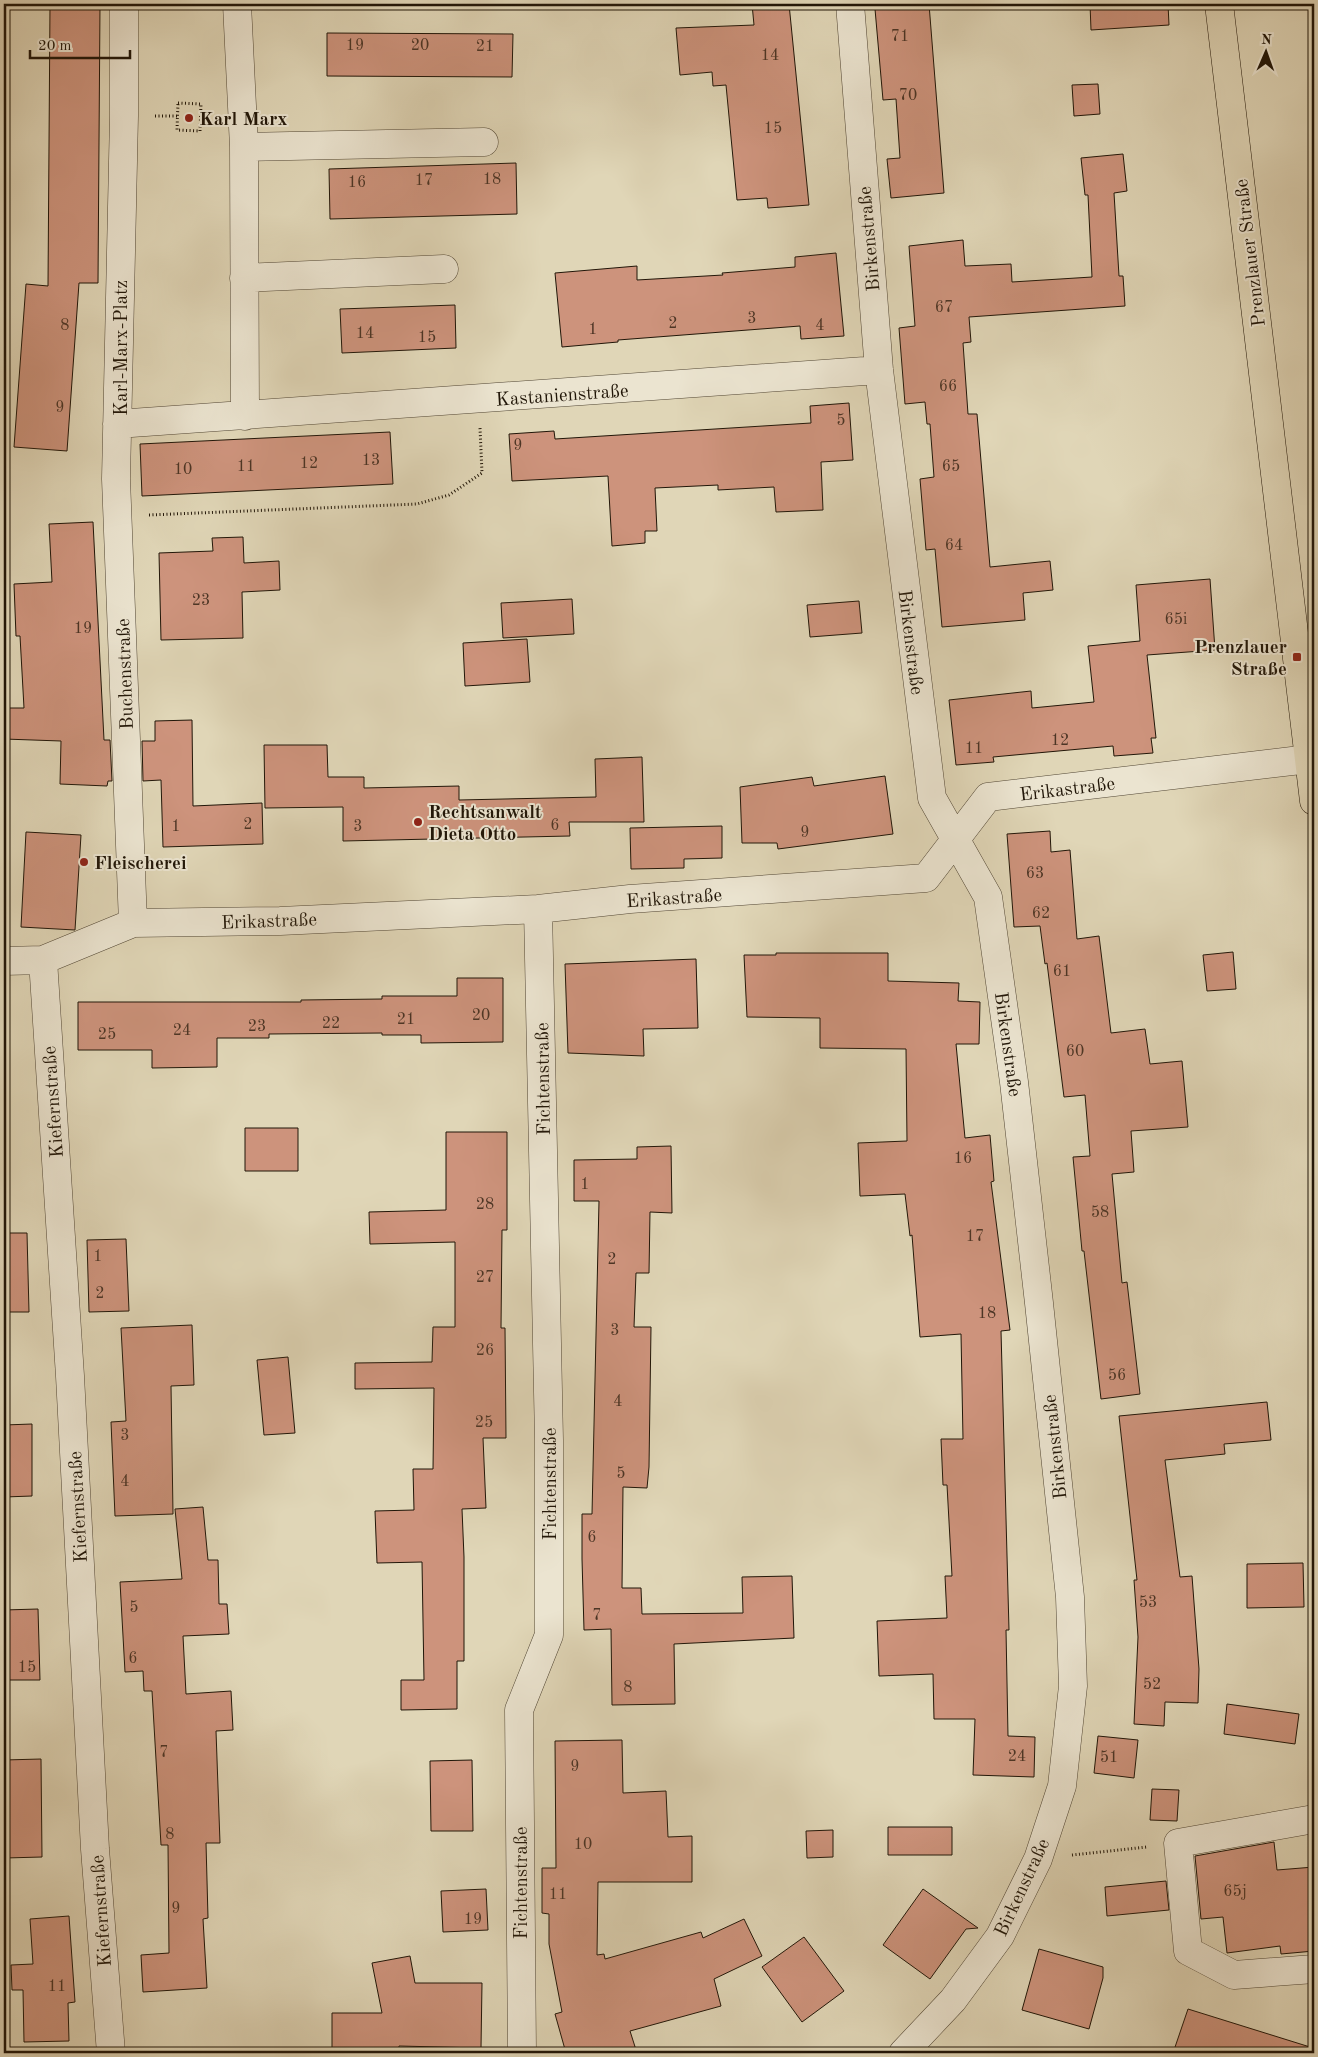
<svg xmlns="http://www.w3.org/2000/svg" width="1318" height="2057" viewBox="0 0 1318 2057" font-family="'Old Standard TT',serif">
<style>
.building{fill:#cd937c;stroke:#211608}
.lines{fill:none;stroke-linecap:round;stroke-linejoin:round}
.minor-casing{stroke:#514634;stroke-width:29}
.major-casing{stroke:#211608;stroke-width:29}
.path{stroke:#211608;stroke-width:3;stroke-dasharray:1 2.5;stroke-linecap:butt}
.minor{stroke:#ebe4d0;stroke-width:28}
.major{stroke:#e0d6b7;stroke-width:28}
.poi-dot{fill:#8f2418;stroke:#ebe4d0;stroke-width:2}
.labels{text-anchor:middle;stroke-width:4;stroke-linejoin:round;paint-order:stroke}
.number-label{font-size:16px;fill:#4c3525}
.poi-label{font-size:19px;font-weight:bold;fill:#211608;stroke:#ebe4d0;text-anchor:start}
.street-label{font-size:19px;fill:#211608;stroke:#ebe4d0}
</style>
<rect width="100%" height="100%" fill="#e0d6b7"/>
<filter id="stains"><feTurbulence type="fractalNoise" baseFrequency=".004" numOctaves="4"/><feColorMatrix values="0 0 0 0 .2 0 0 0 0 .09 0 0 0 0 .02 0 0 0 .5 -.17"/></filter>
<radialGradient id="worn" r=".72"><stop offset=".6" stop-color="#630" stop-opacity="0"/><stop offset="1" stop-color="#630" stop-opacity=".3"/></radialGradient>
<path class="building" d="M 50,4 L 100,4 L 98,283 L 79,283 L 67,451 L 14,447 L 26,284 L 48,286 Z
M 752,4 L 789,4 L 809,205 L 768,208 L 767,198 L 737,200 L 726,85 L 713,86 L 712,72 L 680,75 L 676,28 L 754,25 Z
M 929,4 L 944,193 L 891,198 L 887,159 L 900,158 L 896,99 L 883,100 L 875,9 Z
M 1090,4 L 1168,4 L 1169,25 L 1091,30 Z
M 327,33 L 513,34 L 512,77 L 327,76 Z
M 1098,84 L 1100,114 L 1074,116 L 1072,85 Z
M 1123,154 L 1127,191 L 1114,193 L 1119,276 L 1123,276 L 1125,306 L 969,317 L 971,342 L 963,343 L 968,414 L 977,414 L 990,567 L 1050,561 L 1053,590 L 1023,593 L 1025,620 L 942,627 L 935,549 L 926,550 L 920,479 L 934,477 L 930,424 L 927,424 L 925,402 L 905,404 L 899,328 L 915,326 L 909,246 L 963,240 L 965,266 L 1011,264 L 1012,282 L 1092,277 L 1088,195 L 1085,195 L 1081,158 Z
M 516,163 L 517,214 L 330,219 L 329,169 Z
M 836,253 L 844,336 L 801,339 L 800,326 L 618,340 L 618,342 L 562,347 L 555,273 L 637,266 L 637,280 L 723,275 L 722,273 L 795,267 L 795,257 Z
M 455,305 L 456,348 L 342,353 L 340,309 Z
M 849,403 L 853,460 L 821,462 L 823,510 L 776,512 L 774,487 L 718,490 L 718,485 L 655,488 L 657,531 L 645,531 L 645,543 L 612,546 L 608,476 L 512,481 L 509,434 L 554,431 L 555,439 L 811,423 L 810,406 Z
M 390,432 L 393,484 L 142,496 L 140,444 Z
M 93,522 L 104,740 L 110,740 L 112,781 L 108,781 L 107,786 L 60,784 L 61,741 L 4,739 L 4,708 L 24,708 L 20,636 L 16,636 L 14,584 L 52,582 L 49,524 Z
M 243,537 L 244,563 L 279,561 L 280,590 L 242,592 L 243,638 L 161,640 L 159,553 L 213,551 L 212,538 Z
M 1210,579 L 1215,650 L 1147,655 L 1156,738 L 1151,738 L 1153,753 L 1114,756 L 1113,746 L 993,757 L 994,762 L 956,765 L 949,700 L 1031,691 L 1032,708 L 1094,702 L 1088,646 L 1140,641 L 1136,585 Z
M 572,599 L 574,634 L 503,638 L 501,603 Z
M 859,601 L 862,633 L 810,637 L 807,605 Z
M 527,639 L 530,682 L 465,686 L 463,643 Z
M 192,720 L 193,806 L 262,803 L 263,844 L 163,847 L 161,780 L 143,781 L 142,741 L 155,741 L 155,721 Z
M 264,745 L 327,745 L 328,777 L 364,777 L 364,788 L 459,786 L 459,800 L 596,797 L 595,759 L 642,757 L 644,822 L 569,822 L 570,836 L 343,841 L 343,807 L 265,808 Z
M 885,776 L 893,834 L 778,849 L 777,843 L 742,843 L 740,787 L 812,777 L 814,786 Z
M 722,826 L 722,858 L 684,859 L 684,868 L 631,869 L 630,828 Z
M 1050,831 L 1051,852 L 1070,850 L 1077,939 L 1099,936 L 1111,1033 L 1145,1029 L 1150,1064 L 1182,1061 L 1188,1127 L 1131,1131 L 1134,1172 L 1112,1174 L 1122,1283 L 1127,1282 L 1140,1394 L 1101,1399 L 1084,1251 L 1082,1251 L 1073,1157 L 1090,1156 L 1085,1095 L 1064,1097 L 1047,963 L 1045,964 L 1040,926 L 1014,927 L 1007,834 Z
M 26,832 L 81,835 L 75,930 L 21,927 Z
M 1233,952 L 1236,989 L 1207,991 L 1203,955 Z
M 776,953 L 888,953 L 888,981 L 959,983 L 958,1001 L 980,1002 L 979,1044 L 956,1044 L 965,1138 L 990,1135 L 994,1181 L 991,1182 L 1010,1330 L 1001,1331 L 1009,1630 L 1006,1630 L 1008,1736 L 1035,1737 L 1034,1777 L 973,1775 L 975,1719 L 934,1719 L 933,1674 L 879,1676 L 877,1621 L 947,1618 L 945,1576 L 952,1576 L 947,1485 L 943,1485 L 941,1439 L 963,1439 L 961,1334 L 920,1337 L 912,1235 L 910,1236 L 905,1194 L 860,1196 L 858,1143 L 907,1141 L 906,1049 L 820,1048 L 820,1018 L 747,1017 L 744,955 L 776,955 Z
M 696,959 L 698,1028 L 643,1029 L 644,1056 L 568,1053 L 565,964 Z
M 457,978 L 503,978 L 503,1042 L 421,1043 L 421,1035 L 382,1035 L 382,1033 L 269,1034 L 269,1038 L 217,1038 L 217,1067 L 152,1068 L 152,1050 L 78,1050 L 78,1002 L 301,1002 L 301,1000 L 382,999 L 382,996 L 457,996 Z
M 245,1128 L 298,1128 L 298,1171 L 245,1171 Z
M 446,1132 L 507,1132 L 507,1230 L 502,1230 L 501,1328 L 505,1328 L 506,1438 L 483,1438 L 486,1508 L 462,1509 L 464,1557 L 464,1661 L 457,1661 L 457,1709 L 401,1710 L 401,1680 L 424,1680 L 422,1562 L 377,1563 L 375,1511 L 414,1510 L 413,1469 L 433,1469 L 434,1388 L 355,1389 L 355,1363 L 432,1362 L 433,1327 L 455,1327 L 455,1242 L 370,1244 L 369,1212 L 446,1210 Z
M 671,1146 L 672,1213 L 650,1212 L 649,1273 L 636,1273 L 634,1327 L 651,1327 L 649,1467 L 647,1488 L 623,1487 L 622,1588 L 641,1588 L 642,1614 L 743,1613 L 742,1577 L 792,1576 L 794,1638 L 674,1644 L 675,1704 L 612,1705 L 611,1629 L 584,1630 L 582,1559 L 582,1514 L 592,1514 L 599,1201 L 574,1201 L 574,1160 L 637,1159 L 637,1147 Z
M 4,1233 L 27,1233 L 29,1312 L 4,1312 Z
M 126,1239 L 129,1311 L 89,1312 L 87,1240 Z
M 192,1325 L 194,1385 L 171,1386 L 173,1514 L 115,1516 L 111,1422 L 126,1421 L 121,1328 Z
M 288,1357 L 295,1433 L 264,1435 L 257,1360 Z
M 1267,1402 L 1271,1440 L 1224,1444 L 1225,1454 L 1165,1460 L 1180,1577 L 1192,1576 L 1199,1669 L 1198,1703 L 1165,1702 L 1164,1726 L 1134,1724 L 1138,1637 L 1134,1580 L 1137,1580 L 1119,1416 Z
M 32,1424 L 32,1496 L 4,1497 L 4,1425 Z
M 203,1507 L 208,1560 L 218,1560 L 219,1604 L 227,1604 L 229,1634 L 183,1636 L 186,1694 L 231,1691 L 233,1730 L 216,1731 L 220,1843 L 206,1843 L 208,1918 L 203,1919 L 207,1988 L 143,1992 L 141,1955 L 169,1953 L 168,1845 L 161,1845 L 152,1691 L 144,1691 L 143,1671 L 125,1672 L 120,1582 L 182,1579 L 175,1509 Z
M 1303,1563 L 1304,1607 L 1247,1608 L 1247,1564 Z
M 38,1609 L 40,1680 L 4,1680 L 4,1610 Z
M 1227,1704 L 1299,1714 L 1295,1744 L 1224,1734 Z
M 1098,1736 L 1138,1740 L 1134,1778 L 1094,1773 Z
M 622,1740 L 623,1793 L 666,1791 L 668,1837 L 692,1836 L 692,1882 L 598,1882 L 597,1955 L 604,1954 L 605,1959 L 701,1932 L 703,1938 L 744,1919 L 762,1956 L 714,1979 L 721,2006 L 630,2031 L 637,2053 L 566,2053 L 555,2014 L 562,2012 L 549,1944 L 549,1914 L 542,1913 L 542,1868 L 556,1868 L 555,1741 Z
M 41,1759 L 42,1857 L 5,1858 L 4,1760 Z
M 472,1760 L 473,1831 L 431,1831 L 430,1761 Z
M 1152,1789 L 1179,1790 L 1177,1821 L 1150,1820 Z
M 888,1827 L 952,1827 L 952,1855 L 888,1855 Z
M 833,1830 L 833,1857 L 807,1858 L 806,1831 Z
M 1274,1842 L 1277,1870 L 1314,1867 L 1314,1951 L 1281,1954 L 1280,1946 L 1227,1953 L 1223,1917 L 1201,1919 L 1195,1856 Z
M 1166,1881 L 1169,1910 L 1107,1916 L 1105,1887 Z
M 486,1889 L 488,1930 L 443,1932 L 441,1891 Z
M 923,1889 L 978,1928 L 966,1929 L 930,1979 L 883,1945 Z
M 69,1916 L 75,2002 L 68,2003 L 69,2041 L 24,2042 L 23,1990 L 12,1990 L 11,1965 L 33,1964 L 30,1919 Z
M 804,1937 L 844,1991 L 802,2022 L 762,1967 Z
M 1039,1949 L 1103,1967 L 1103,1978 L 1089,2029 L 1022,2010 Z
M 410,1956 L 415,1983 L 482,1983 L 481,2048 L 399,2046 L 399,2053 L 332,2053 L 332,2013 L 382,2013 L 372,1963 Z
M 1188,2009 L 1310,2047 L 1309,2053 L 1173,2053 Z"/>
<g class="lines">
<g class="minor-casing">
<path id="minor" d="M 124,4 L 124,116 L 116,479 L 133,923
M 239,4 L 237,4 L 244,147 L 245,416
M 850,4 L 879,370 L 932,798 L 988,897 L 1014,1082 L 1039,1303 L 1070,1597 L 1073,1686 L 1062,1786 L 1038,1859 L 1000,1936 L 953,2000 L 903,2053
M 244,147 L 484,142
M 244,278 L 444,269
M 117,424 L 879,370
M 43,960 L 70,1376 L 95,1849 L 111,2053
M 4,961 L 43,960 L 133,923 L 280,921 L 538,909 L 630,899 L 926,878 L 988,797 L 1309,759
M 1314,1819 L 1178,1843 L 1188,1951 L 1234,1975 L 1314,1969
M 522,2053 L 519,1710 L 549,1635 L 549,1440 L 538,909"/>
</g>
<g class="major-casing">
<path id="major" d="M 1219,4 L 1314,801"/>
</g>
<path class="path" d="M 178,103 L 201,104 L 200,131 L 177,130 Z
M 155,116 L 178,116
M 4,484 L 6,484
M 149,515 L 417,504 L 449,495 L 482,473 L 480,428
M 1072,1855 L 1147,1847"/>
<use href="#minor" class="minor"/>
<use href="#major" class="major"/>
</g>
<g class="poi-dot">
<circle cx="189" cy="118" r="5"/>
<rect x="1292" y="652" width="10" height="10" rx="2.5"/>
<circle cx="418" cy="822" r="5"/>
<circle cx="84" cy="862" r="5"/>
</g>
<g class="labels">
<g class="number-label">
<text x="900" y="41">71</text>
<text x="355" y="50">19</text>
<text x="420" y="50">20</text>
<text x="485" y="51">21</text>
<text x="770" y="60">14</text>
<text x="908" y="100">70</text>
<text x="773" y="133">15</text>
<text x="492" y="184">18</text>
<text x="424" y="185">17</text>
<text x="357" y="187">16</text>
<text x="944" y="312">67</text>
<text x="752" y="323">3</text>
<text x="673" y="328">2</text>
<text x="65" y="330">8</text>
<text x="820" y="330">4</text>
<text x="593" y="334">1</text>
<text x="365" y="338">14</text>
<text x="427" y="342">15</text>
<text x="948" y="391">66</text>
<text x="60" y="412">9</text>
<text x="841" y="425">5</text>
<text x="518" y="450">9</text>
<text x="371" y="465">13</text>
<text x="309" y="468">12</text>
<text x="246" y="471">11</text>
<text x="951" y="471">65</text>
<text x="183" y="474">10</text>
<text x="954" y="550">64</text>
<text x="201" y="605">23</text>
<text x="1176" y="624">65i</text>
<text x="83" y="633">19</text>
<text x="1060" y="745">12</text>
<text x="974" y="753">11</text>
<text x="248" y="829">2</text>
<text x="555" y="830">6</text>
<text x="176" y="831">1</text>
<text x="358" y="831">3</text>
<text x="805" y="837">9</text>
<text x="1035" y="878">63</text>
<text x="1041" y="918">62</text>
<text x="1062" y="976">61</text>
<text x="481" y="1020">20</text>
<text x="406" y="1024">21</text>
<text x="331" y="1028">22</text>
<text x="257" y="1031">23</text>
<text x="182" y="1035">24</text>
<text x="107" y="1039">25</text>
<text x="1075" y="1056">60</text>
<text x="963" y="1163">16</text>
<text x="585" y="1189">1</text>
<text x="485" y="1209">28</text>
<text x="1100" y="1217">58</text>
<text x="975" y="1241">17</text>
<text x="98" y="1261">1</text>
<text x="612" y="1264">2</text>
<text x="485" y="1282">27</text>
<text x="100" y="1298">2</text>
<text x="987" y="1318">18</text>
<text x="615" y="1335">3</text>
<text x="485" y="1355">26</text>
<text x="1117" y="1380">56</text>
<text x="618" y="1406">4</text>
<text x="484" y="1427">25</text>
<text x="125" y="1440">3</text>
<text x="621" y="1478">5</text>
<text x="125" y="1486">4</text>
<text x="592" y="1542">6</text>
<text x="1148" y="1607">53</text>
<text x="134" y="1612">5</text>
<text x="597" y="1620">7</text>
<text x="133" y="1663">6</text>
<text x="27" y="1672">15</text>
<text x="1152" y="1689">52</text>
<text x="628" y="1692">8</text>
<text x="164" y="1757">7</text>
<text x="1017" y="1761">24</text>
<text x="1109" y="1762">51</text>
<text x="575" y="1771">9</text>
<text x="170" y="1839">8</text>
<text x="583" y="1849">10</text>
<text x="1235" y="1896">65j</text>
<text x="558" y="1899">11</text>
<text x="176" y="1913">9</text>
<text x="473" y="1924">19</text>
<text x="57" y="1991">11</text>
</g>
<g class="poi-label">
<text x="199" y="125">Karl Marx</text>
<text x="1287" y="653" text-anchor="end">Prenzlauer<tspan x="1287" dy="22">Straße</tspan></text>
<text x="428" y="818">Rechtsanwalt<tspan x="428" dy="22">Dieta Otto</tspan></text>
<text x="94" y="869">Fleischerei</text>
</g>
<g class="street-label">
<text transform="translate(868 239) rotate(-95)" y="7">Birkenstraße</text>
<text transform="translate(1249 253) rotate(-97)" y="7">Prenzlauer Straße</text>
<text transform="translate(120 348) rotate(-90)" y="7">Karl-Marx-Platz</text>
<text transform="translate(562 394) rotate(-4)" y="7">Kastanienstraße</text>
<text transform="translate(912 642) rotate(83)" y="7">Birkenstraße</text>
<text transform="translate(124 674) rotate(-92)" y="7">Buchenstraße</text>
<text transform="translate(1067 788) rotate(-7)" y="7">Erikastraße</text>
<text transform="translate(674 897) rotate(-4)" y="7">Erikastraße</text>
<text transform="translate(269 920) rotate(-2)" y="7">Erikastraße</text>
<text transform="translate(1009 1044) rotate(82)" y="7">Birkenstraße</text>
<text transform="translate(542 1079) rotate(-91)" y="7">Fichtenstraße</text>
<text transform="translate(52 1102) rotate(-94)" y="7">Kiefernstraße</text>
<text transform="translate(1054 1447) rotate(-96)" y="7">Birkenstraße</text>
<text transform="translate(549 1484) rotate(-90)" y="7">Fichtenstraße</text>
<text transform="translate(77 1507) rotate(-93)" y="7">Kiefernstraße</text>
<text transform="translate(520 1883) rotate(-90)" y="7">Fichtenstraße</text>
<text transform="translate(1021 1887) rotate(-65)" y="7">Birkenstraße</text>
<text transform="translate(100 1911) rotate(-94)" y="7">Kiefernstraße</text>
</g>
</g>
<rect width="1318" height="2057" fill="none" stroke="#e0d6b7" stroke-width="20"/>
<rect x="5" y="5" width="1308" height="2047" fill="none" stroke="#211608" stroke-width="2.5"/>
<rect x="10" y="10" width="1298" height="2037" fill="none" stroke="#211608"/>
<g transform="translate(1266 52) rotate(2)" stroke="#ebe4d0" stroke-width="4" paint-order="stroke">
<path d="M0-4L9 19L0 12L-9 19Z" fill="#211608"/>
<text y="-8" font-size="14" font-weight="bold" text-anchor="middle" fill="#211608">N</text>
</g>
<path d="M30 50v8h100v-8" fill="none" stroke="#211608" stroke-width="2.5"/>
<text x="38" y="50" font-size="15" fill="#211608" stroke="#ebe4d0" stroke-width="4" paint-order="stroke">20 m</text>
<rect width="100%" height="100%" filter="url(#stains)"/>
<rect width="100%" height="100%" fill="url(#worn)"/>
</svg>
